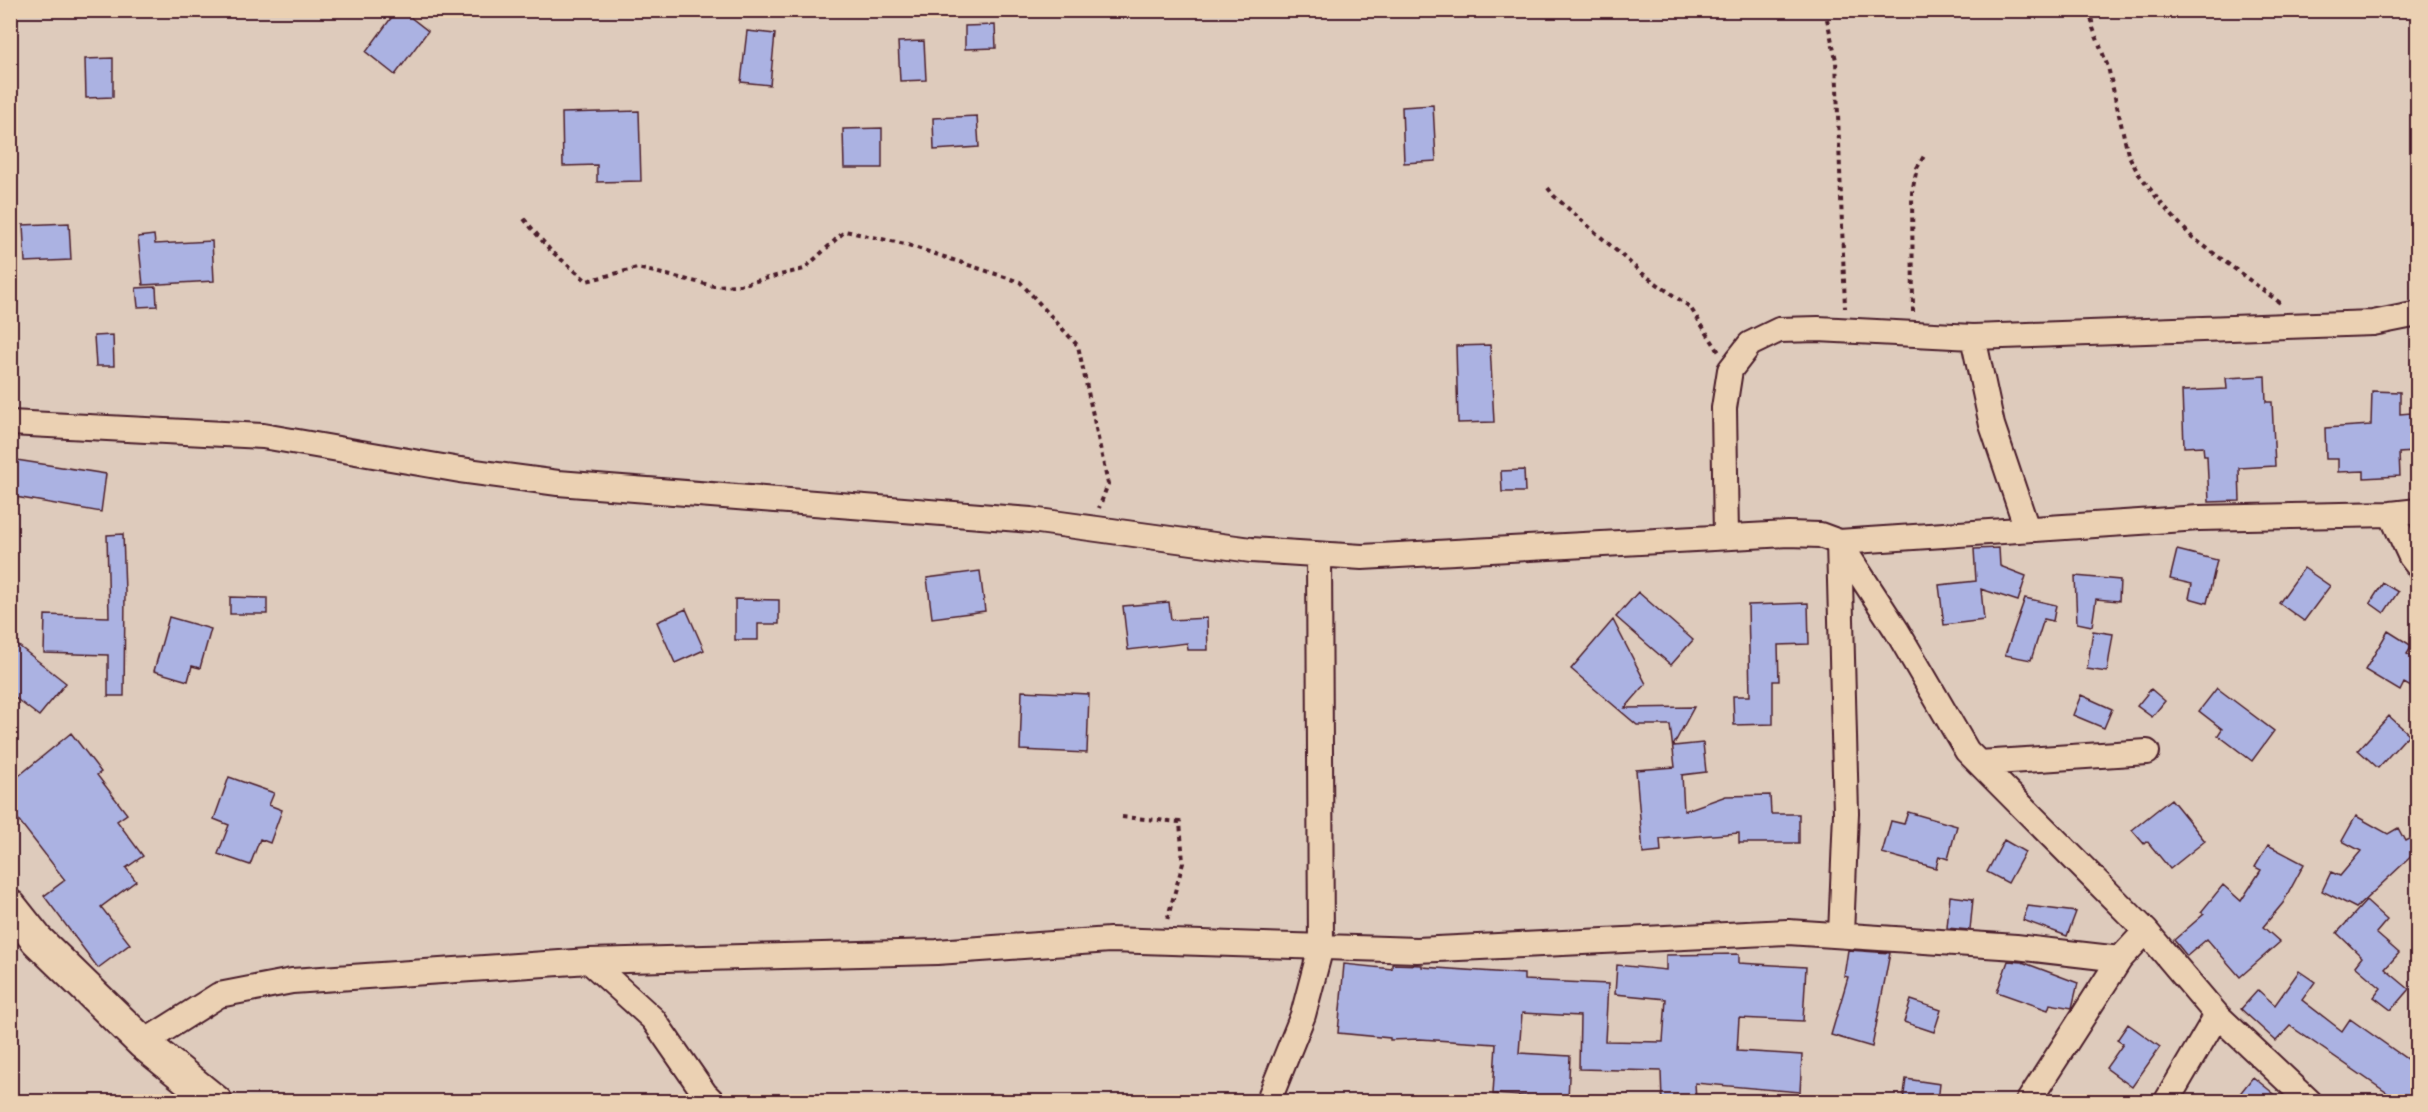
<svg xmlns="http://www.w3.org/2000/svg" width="2428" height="1112" viewBox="0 0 2428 1112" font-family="Kalam,sans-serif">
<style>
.building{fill:#abb2e2;stroke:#4a1f2b;stroke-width:1.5}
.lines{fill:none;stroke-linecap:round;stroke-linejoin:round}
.minor-casing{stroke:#4a1f2b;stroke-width:28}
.tertiary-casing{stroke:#4a1f2b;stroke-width:36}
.path{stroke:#4a1f2b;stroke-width:4;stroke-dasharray:4.5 4.5;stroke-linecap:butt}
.minor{stroke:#ebd1b3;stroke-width:24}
.tertiary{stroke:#ebd1b3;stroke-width:32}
</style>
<rect width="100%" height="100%" fill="#decbbc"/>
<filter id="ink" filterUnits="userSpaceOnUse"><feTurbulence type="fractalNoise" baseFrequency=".0167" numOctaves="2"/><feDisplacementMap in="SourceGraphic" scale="12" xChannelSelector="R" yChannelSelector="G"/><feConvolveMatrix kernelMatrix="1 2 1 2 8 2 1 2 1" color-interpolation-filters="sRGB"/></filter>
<g filter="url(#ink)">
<path class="building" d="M 397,10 L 401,10 L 428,31 L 395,75 L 366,52 Z
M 995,25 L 996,48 L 965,49 L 965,26 Z
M 747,31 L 775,34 L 770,85 L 741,82 Z
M 924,41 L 926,80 L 900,81 L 898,42 Z
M 113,58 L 113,97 L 86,98 L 85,59 Z
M 1433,105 L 1436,161 L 1404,163 L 1402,107 Z
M 639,111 L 641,181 L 597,182 L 597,165 L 563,166 L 562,113 Z
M 977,116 L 979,147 L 934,150 L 933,118 Z
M 882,128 L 882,168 L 844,168 L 843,129 Z
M 69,223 L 71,260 L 25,262 L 23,225 Z
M 154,235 L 155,244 L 212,241 L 214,281 L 143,285 L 138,237 Z
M 156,287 L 157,306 L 138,307 L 136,288 Z
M 113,335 L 114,366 L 96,366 L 94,336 Z
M 1490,345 L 1494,422 L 1458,423 L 1456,346 Z
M 2265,376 L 2266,402 L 2272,402 L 2275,466 L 2239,468 L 2240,501 L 2209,502 L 2207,456 L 2204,456 L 2203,446 L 2184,447 L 2182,391 L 2227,389 L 2226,378 Z
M 2372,391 L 2400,392 L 2400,414 L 2411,413 L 2413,452 L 2399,453 L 2400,476 L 2364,478 L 2364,471 L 2338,472 L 2338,459 L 2326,459 L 2325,428 L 2371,425 Z
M 10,459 L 106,474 L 101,512 L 10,496 Z
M 1524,470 L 1525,492 L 1502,492 L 1501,471 Z
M 123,534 L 125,592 L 124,696 L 108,696 L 108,655 L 44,653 L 45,615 L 109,617 L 107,535 Z
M 1999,548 L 2000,566 L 2026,576 L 2018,601 L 1981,589 L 1984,620 L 1944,625 L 1939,585 L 1976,581 L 1974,549 Z
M 2177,550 L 2217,560 L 2207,603 L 2189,598 L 2192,584 L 2170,579 Z
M 2304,568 L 2330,586 L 2304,621 L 2279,603 Z
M 980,571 L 985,611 L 932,618 L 927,578 Z
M 2075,576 L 2120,580 L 2119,601 L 2096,599 L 2092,626 L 2077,623 Z
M 2383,583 L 2398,592 L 2384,613 L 2370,603 Z
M 1638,592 L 1693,640 L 1671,665 L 1616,617 Z
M 230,597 L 267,598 L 267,614 L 230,614 Z
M 2025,598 L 2056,605 L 2053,621 L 2044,619 L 2031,660 L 2005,655 Z
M 735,599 L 779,600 L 779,624 L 758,624 L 758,640 L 735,640 Z
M 1169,602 L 1171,620 L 1207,618 L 1208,650 L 1188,650 L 1187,643 L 1128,650 L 1123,606 Z
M 1808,603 L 1809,644 L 1778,645 L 1779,681 L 1773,681 L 1773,724 L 1734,725 L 1733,696 L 1750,696 L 1748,605 Z
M 686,609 L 704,650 L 675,663 L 657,622 Z
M 169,617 L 211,629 L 200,668 L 192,666 L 188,681 L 154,671 Z
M 1613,620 L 1646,684 L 1625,708 L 1694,707 L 1673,746 L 1703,743 L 1706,772 L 1682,775 L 1684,811 L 1726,796 L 1770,795 L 1771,814 L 1799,814 L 1799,843 L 1739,843 L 1739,833 L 1660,839 L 1661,852 L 1643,854 L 1636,770 L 1675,767 L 1670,725 L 1637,725 L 1571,669 Z
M 2093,631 L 2113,634 L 2107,672 L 2087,669 Z
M 2388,631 L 2412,646 L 2407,654 L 2418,660 L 2418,691 L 2404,683 L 2400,691 L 2365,670 Z
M 10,639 L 66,683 L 39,716 L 10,694 Z
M 2217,688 L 2274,731 L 2252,761 L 2218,735 L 2222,729 L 2199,711 Z
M 2151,689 L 2165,701 L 2152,717 L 2137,706 Z
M 1022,691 L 1089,694 L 1087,753 L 1020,750 Z
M 2081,695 L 2112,709 L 2104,728 L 2073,715 Z
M 2389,716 L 2409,734 L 2378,768 L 2358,750 Z
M 71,733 L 101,772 L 97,775 L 127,814 L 117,821 L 143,856 L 126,868 L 136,881 L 101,907 L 130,944 L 98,968 L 44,896 L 65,880 L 10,809 L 10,783 Z
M 229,777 L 274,793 L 269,805 L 282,810 L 270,843 L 260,839 L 250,865 L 218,854 L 229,825 L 214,819 Z
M 2171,799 L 2205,841 L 2170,869 L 2147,841 L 2144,844 L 2132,830 Z
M 1908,812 L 1957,826 L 1948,859 L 1939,856 L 1936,868 L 1882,853 L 1891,821 L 1904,824 Z
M 2356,816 L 2388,834 L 2398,828 L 2405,841 L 2418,834 L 2418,850 L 2356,908 L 2322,891 L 2331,872 L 2340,876 L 2361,851 L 2342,841 Z
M 2004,840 L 2025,852 L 2008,883 L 1987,872 Z
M 2268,845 L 2304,864 L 2283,903 L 2263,927 L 2280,942 L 2240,977 L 2207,939 L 2187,956 L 2174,940 L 2204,914 L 2201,912 L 2223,885 L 2241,901 L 2261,870 L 2255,867 Z
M 1950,896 L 1973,899 L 1970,930 L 1947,928 Z
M 2366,901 L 2387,920 L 2376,933 L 2399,953 L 2385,969 L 2409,989 L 2391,1010 L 2374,997 L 2381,988 L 2355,966 L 2362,957 L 2337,933 Z
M 2028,906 L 2076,912 L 2067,936 L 2023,920 Z
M 1848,950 L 1890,953 L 1872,1047 L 1831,1035 L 1848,977 L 1844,976 Z
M 1739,954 L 1739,963 L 1806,967 L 1803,1021 L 1739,1018 L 1737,1051 L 1802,1055 L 1800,1092 L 1695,1083 L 1696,1101 L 1662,1101 L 1661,1071 L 1579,1069 L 1580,1016 L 1522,1013 L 1519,1053 L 1570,1056 L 1568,1099 L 1493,1094 L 1496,1044 L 1420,1039 L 1390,1040 L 1390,1038 L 1338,1033 L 1344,964 L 1392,969 L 1392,964 L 1422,965 L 1422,967 L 1524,974 L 1524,980 L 1608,984 L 1605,1041 L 1663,1042 L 1666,999 L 1615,994 L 1617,965 L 1666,970 L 1666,955 Z
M 2008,961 L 2022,962 L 2078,983 L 2072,1008 L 2050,1004 L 2048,1010 L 1997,992 Z
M 2299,971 L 2315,982 L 2302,1000 L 2342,1031 L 2350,1019 L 2418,1067 L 2418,1101 L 2399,1101 L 2290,1026 L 2276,1041 L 2241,1009 L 2258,990 L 2275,1005 Z
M 1911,1000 L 1941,1010 L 1934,1032 L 1904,1022 Z
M 2128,1024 L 2160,1047 L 2132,1087 L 2106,1068 L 2123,1044 L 2117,1040 Z
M 2253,1077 L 2283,1101 L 2234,1101 Z
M 1906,1079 L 1940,1084 L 1938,1101 L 1903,1101 Z"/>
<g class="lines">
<g class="minor-casing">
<path id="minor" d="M 1973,337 L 1992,425 L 2027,529
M 10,423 L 263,436 L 460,470 L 558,483 L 1031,520 L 1251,550 L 1362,557 L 1788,534 L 1820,535 L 1839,542 L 1897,631 L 1967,751 L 2146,931 L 2217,1015 L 2310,1102
M 2391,514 L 2411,557 L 2418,566
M 1726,537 L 1724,408 L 1730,370 L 1750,344 L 1779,330 L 1818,329 L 1973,337 L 2373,323 L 2418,314
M 1979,763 L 2147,752
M 1841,934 L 1846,813 L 1839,542 L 2199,518 L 2391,514 L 2418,511
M 589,961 L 653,1019 L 705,1094 L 713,1102
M 143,1043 L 219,995 L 292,981 L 589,961 L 937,952 L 1110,940 L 1417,950 L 1788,932 L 2016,947 L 2120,959
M 1268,1102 L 1303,1015 L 1321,947 L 1319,555
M 2028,1102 L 2120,959 L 2146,931
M 2166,1102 L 2217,1015"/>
</g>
<g class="tertiary-casing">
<path id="tertiary" d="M 10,906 L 37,940 L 143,1043 L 216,1102"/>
</g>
<path class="path" d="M 1825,10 L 1836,60 L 1845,308
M 2090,10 L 2093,28 L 2108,67 L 2128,154 L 2138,173 L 2164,207 L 2192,237 L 2283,305
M 1548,188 L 1554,196 L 1643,274 L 1690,307 L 1719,352
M 524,219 L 550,250 L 587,281 L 637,268 L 714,286 L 740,285 L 804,269 L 845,231 L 905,244 L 1020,282 L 1078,346 L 1108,484 L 1099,508
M 1913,312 L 1912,192 L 1917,168 L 1924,156
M 1122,817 L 1180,822 L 1183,863 L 1167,920"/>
<use href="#minor" class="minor"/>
<use href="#tertiary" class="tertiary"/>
</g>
</g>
<rect width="2428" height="1112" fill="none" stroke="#ebd1b3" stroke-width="36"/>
<rect x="18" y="18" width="2392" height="1076" fill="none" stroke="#4a1f2b" stroke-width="2" filter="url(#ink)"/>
</svg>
